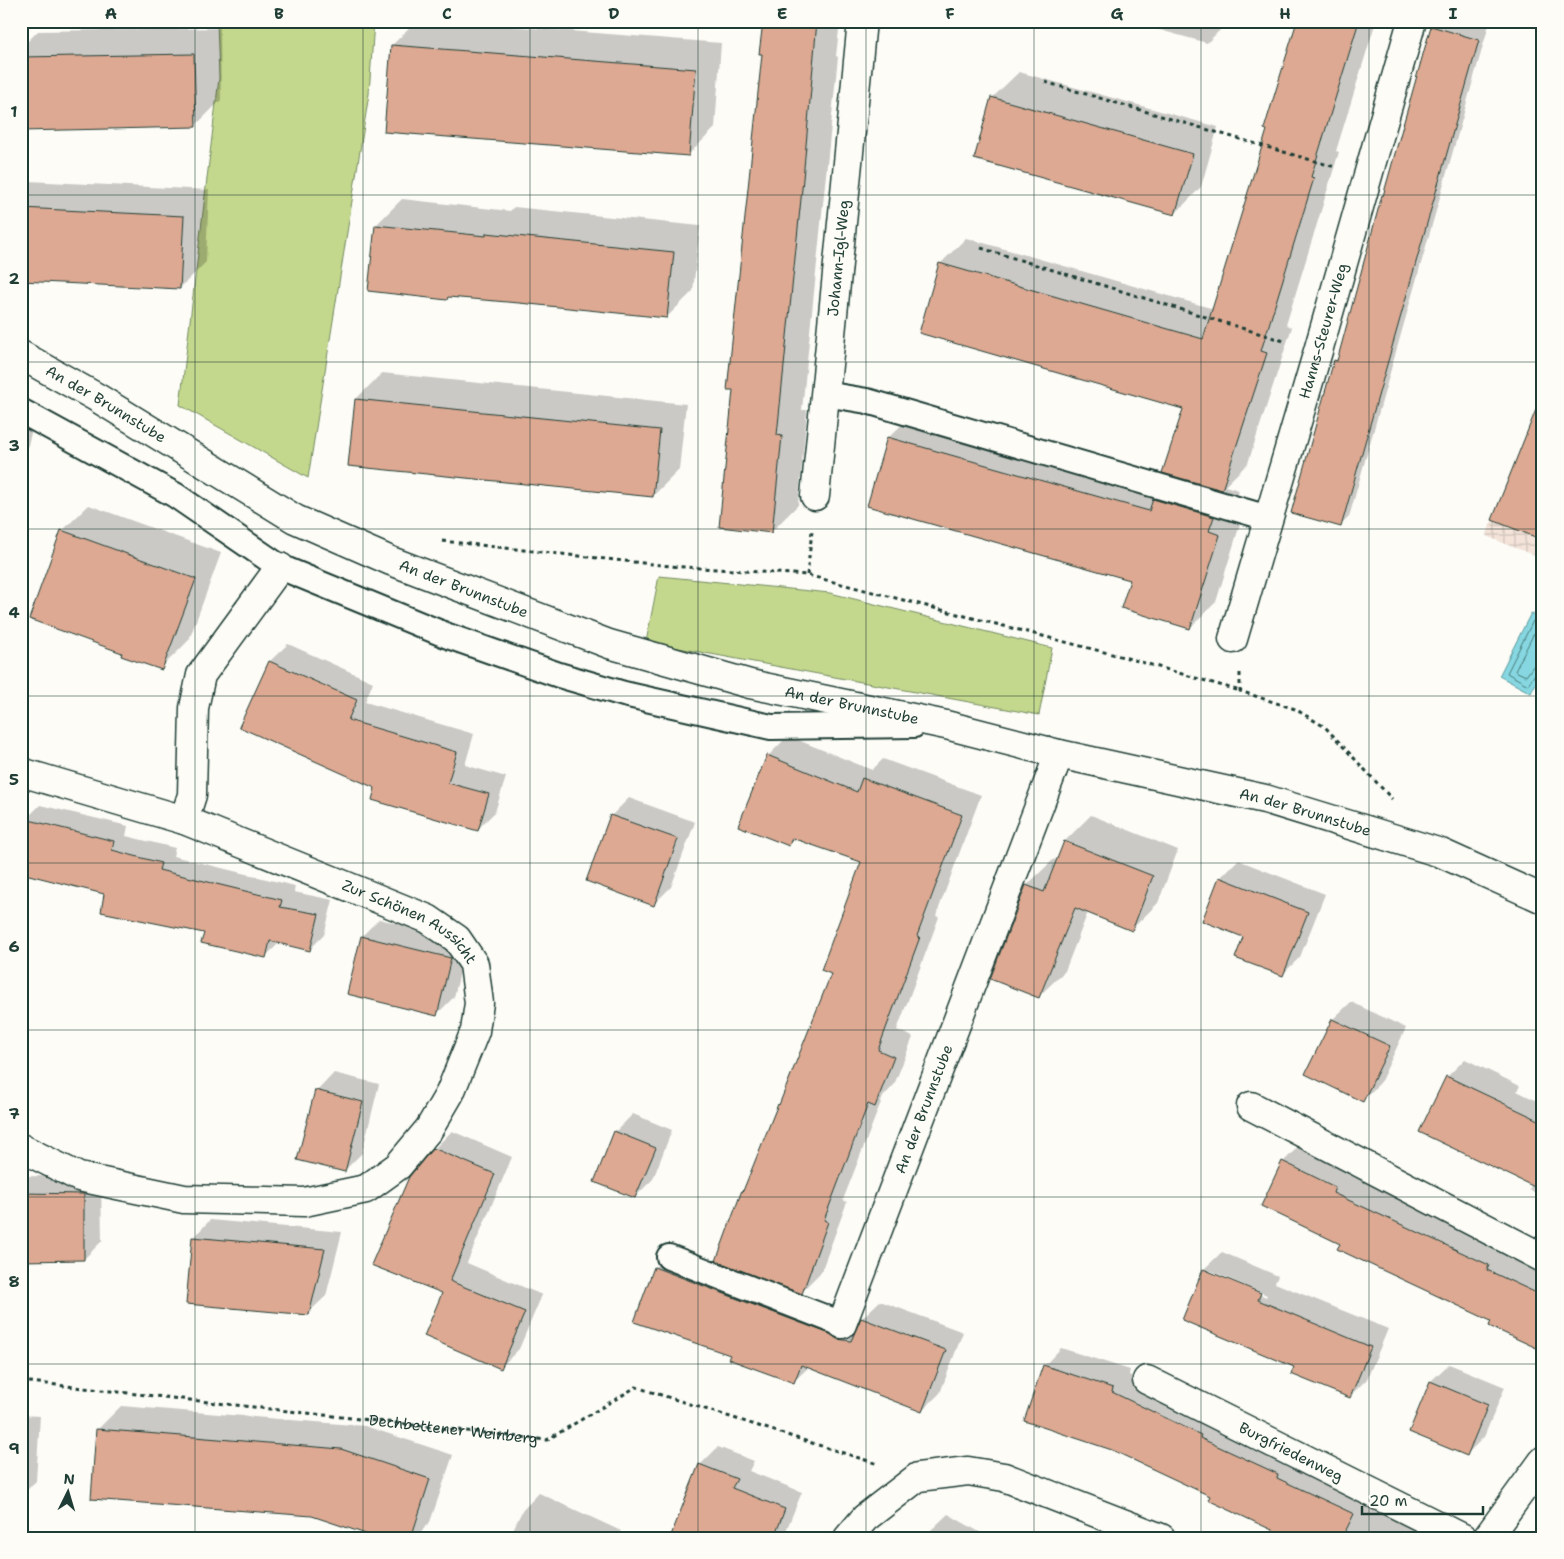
<svg xmlns="http://www.w3.org/2000/svg" width="1564" height="1559" viewBox="0 0 1564 1559" font-family="'Shantell Sans',sans-serif">
<style>
.industrial{fill:url(#industrial-grid)}
.green{fill:#c4d88d;stroke:#728a60}
.water{fill:#86d7e1;stroke:#5d999c}
.shadow{fill:#0003;fill-rule:evenodd}
.lines{fill:none;stroke-linecap:round;stroke-linejoin:round}
.shore{stroke:#487b79;stroke-width:1}
.building{fill:#dda992;stroke:#1f3d34}
.service-casing{stroke:#1f3d34;stroke-width:28}
.minor-casing{stroke:#1f3d34;stroke-width:31}
.path{stroke:#1f3d34;stroke-width:3;stroke-dasharray:4 4;stroke-linecap:butt}
.service{stroke:#fdfcf7;stroke-width:24}
.minor{stroke:#fdfcf7;stroke-width:28}
.grid{fill:none;stroke:#1f3d34;stroke-width:1;stroke-opacity:0.55}
.labels{text-anchor:middle;stroke-width:4;stroke-linejoin:round;paint-order:stroke}
.street-label{font-size:15px;fill:#1f3d34;stroke:#fdfcf7}
.neatline{fill:none;stroke:#1f3d34;stroke-width:2}
.grid-label{font-size:16px;text-anchor:middle;font-weight:bold;fill:#1f3d34}
</style>
<defs>
<pattern id="industrial-grid" width="8" height="8" patternUnits="userSpaceOnUse" patternTransform="scale(1.25)"><rect width="8" height="8" fill="#f3e3d9"/><path d="M0 4h8M4 0v8" fill="none" stroke="#d0c4bb"/></pattern>
</defs>
<rect width="100%" height="100%" fill="#fdfcf7"/>
<filter id="ink" filterUnits="userSpaceOnUse"><feTurbulence type="fractalNoise" baseFrequency=".02" numOctaves="2"/><feDisplacementMap in="SourceGraphic" scale="10" xChannelSelector="R" yChannelSelector="G"/><feConvolveMatrix kernelMatrix="1 2 1 2 8 2 1 2 1" color-interpolation-filters="sRGB"/></filter>
<g filter="url(#ink)">
<path class="industrial" d="M 1543,392 L 1543,559 L 1486,536 Z"/>
<path class="green" d="M 217,21 L 374,21 L 369,94 L 308,478 L 180,405 L 219,78 Z
M 659,576 L 830,593 L 1052,648 L 1039,715 L 646,642 Z"/>
<path class="water" d="M 1531,613 L 1543,618 L 1543,670 L 1531,693 L 1499,676 Z"/>
<path class="shadow" d="M 417,21 L 446,21 L 721,43 L 715,128 L 689,154 L 392,45 Z
M 764,21 L 840,21 L 836,56 L 838,57 L 802,410 L 807,410 L 798,505 L 772,531 L 734,389 L 763,53 Z
M 1127,21 L 1229,21 L 1207,43 Z
M 1299,21 L 1376,21 L 1336,151 L 1339,152 L 1286,325 L 1292,327 L 1248,463 L 1225,486 L 1239,490 L 1235,505 L 1245,508 L 1216,602 L 1190,628 L 1131,579 L 888,438 L 915,412 L 1171,484 L 1178,476 L 1185,408 L 940,264 L 966,238 L 1214,309 L 1269,129 Z
M 1434,21 L 1490,21 L 1349,517 L 1341,525 L 1335,361 L 1339,356 L 1383,196 L 1385,193 Z
M 220,28 L 221,100 L 195,126 L 21,129 L 21,48 L 38,31 Z
M 1019,72 L 1218,127 L 1201,187 L 1175,214 L 992,98 Z
M 28,181 L 209,190 L 206,262 L 180,288 L 21,280 L 21,187 Z
M 402,199 L 510,211 L 514,207 L 700,226 L 693,291 L 667,317 L 449,296 L 447,298 L 376,225 Z
M 382,373 L 686,404 L 679,470 L 653,496 L 461,478 L 461,476 L 356,399 Z
M 21,426 L 32,429 L 21,473 Z
M 89,505 L 221,553 L 189,640 L 163,666 L 62,531 Z
M 288,644 L 373,682 L 365,702 L 474,734 L 465,765 L 506,777 L 495,812 L 477,830 L 241,727 L 270,661 Z
M 788,736 L 872,770 L 883,759 L 981,795 L 936,916 L 939,917 L 897,1030 L 913,1037 L 894,1085 L 883,1097 L 843,1200 L 847,1202 L 821,1272 L 801,1292 L 779,1105 L 782,1102 L 832,973 L 862,862 L 795,838 L 788,845 L 768,756 Z
M 629,798 L 695,822 L 671,887 L 654,904 L 611,816 Z
M 40,805 L 128,826 L 126,836 L 175,848 L 173,856 L 295,886 L 294,892 L 333,900 L 324,935 L 310,949 L 280,942 L 266,956 L 105,893 L 26,819 Z
M 1091,815 L 1178,850 L 1158,903 L 1132,929 L 1088,912 L 1065,971 L 1038,997 L 992,978 L 1027,885 L 1054,859 L 1057,861 L 1065,841 Z
M 1238,860 L 1325,894 L 1300,957 L 1282,975 L 1245,936 L 1220,878 Z
M 379,919 L 468,940 L 454,997 L 436,1015 L 362,936 Z
M 1351,1002 L 1406,1028 L 1380,1083 L 1363,1100 L 1307,1074 L 1333,1019 Z
M 1465,1059 L 1520,1086 L 1517,1091 L 1543,1104 L 1543,1196 L 1529,1190 L 1532,1184 L 1447,1077 Z
M 334,1073 L 379,1084 L 362,1153 L 344,1171 L 317,1091 Z
M 633,1114 L 672,1130 L 653,1179 L 635,1197 L 615,1132 Z
M 452,1131 L 512,1157 L 467,1263 L 542,1295 L 519,1349 L 501,1367 L 444,1293 L 434,1149 Z
M 1301,1144 L 1352,1169 L 1349,1175 L 1506,1248 L 1543,1270 L 1543,1348 L 1493,1320 L 1341,1243 L 1283,1162 Z
M 21,1176 L 101,1177 L 102,1241 L 84,1259 L 21,1260 Z
M 210,1220 L 342,1232 L 326,1296 L 308,1313 L 193,1238 Z
M 672,1250 L 855,1322 L 861,1322 L 862,1318 L 880,1301 L 963,1332 L 940,1393 L 922,1411 L 809,1367 L 793,1382 L 731,1355 L 655,1267 Z
M 1222,1252 L 1278,1276 L 1275,1283 L 1388,1329 L 1367,1379 L 1349,1397 L 1296,1366 L 1183,1320 L 1204,1269 ZM 1211,1271 L 1267,1295 L 1266,1297 L 1211,1273 Z
M 1061,1348 L 1130,1370 L 1129,1375 L 1218,1417 L 1450,1538 L 1285,1537 L 1286,1535 L 1212,1496 L 1044,1366 Z
M 1449,1364 L 1505,1387 L 1484,1437 L 1467,1454 L 1411,1431 L 1431,1381 Z
M 121,1406 L 365,1426 L 453,1455 L 430,1522 L 415,1538 L 382,1538 L 97,1430 Z
M 21,1415 L 40,1416 L 36,1481 L 21,1496 Z
M 718,1447 L 754,1461 L 749,1471 L 802,1492 L 783,1538 L 720,1538 L 678,1521 L 700,1465 Z
M 539,1493 L 621,1531 L 618,1538 L 509,1538 L 522,1511 Z
M 948,1514 L 990,1538 L 927,1538 L 930,1531 Z"/>
<g class="lines">
<path class="shore" d="M 1543,622 L 1535,620 L 1533,621 L 1507,673 L 1528,685 L 1537,671 L 1543,669
M 1543,629 L 1536,629 L 1515,671 L 1526,676 L 1534,665 L 1543,663"/>
</g>
<path class="building" d="M 763,21 L 817,21 L 803,179 L 777,435 L 782,436 L 772,533 L 719,527 L 733,390 L 727,390 L 762,54 L 759,54 Z
M 1297,21 L 1359,21 L 1311,177 L 1314,178 L 1261,351 L 1267,353 L 1222,490 L 1162,473 L 1183,409 L 919,333 L 939,263 L 1203,339 L 1267,130 L 1264,129 Z
M 1431,26 L 1479,40 L 1341,527 L 1291,513 L 1334,360 L 1337,361 L 1382,195 L 1383,196 Z
M 391,45 L 696,69 L 689,156 L 384,132 Z
M 194,54 L 196,127 L 21,131 L 21,57 Z
M 991,97 L 1193,154 L 1175,215 L 974,159 Z
M 21,208 L 184,216 L 180,289 L 21,281 Z
M 375,225 L 486,236 L 486,233 L 674,252 L 667,318 L 519,303 L 448,297 L 447,300 L 368,291 Z
M 1541,397 L 1543,398 L 1543,540 L 1492,520 Z
M 355,399 L 660,430 L 653,497 L 348,466 Z
M 887,437 L 1149,511 L 1153,499 L 1214,517 L 1209,531 L 1220,535 L 1190,629 L 1121,608 L 1130,580 L 867,506 Z
M 61,530 L 196,579 L 162,670 L 121,656 L 122,653 L 29,619 Z
M 269,661 L 357,700 L 348,720 L 457,752 L 448,783 L 489,794 L 478,831 L 372,800 L 375,788 L 239,727 Z
M 767,755 L 857,792 L 862,778 L 962,815 L 917,936 L 920,937 L 878,1050 L 894,1057 L 875,1107 L 868,1104 L 824,1220 L 828,1222 L 802,1294 L 716,1261 L 742,1190 L 743,1191 L 778,1104 L 779,1105 L 831,974 L 821,970 L 861,862 L 792,838 L 789,846 L 738,826 Z
M 610,815 L 678,839 L 654,906 L 586,881 Z
M 21,818 L 114,841 L 112,850 L 161,863 L 159,870 L 282,900 L 280,907 L 319,914 L 310,951 L 270,941 L 266,958 L 201,943 L 204,933 L 101,912 L 104,894 L 21,873 Z
M 1064,841 L 1153,876 L 1132,931 L 1075,908 L 1039,998 L 990,979 L 1026,885 L 1044,892 Z
M 1219,877 L 1308,912 L 1283,976 L 1235,958 L 1243,937 L 1202,921 Z
M 361,936 L 451,958 L 437,1016 L 347,994 Z
M 1332,1019 L 1390,1046 L 1363,1102 L 1305,1074 Z
M 1446,1076 L 1543,1122 L 1543,1191 L 1419,1132 Z
M 315,1090 L 363,1102 L 345,1172 L 297,1160 Z
M 614,1131 L 656,1148 L 635,1198 L 594,1182 Z
M 433,1148 L 495,1174 L 450,1281 L 525,1312 L 501,1369 L 424,1336 L 442,1293 L 371,1265 L 409,1177 Z
M 1282,1161 L 1335,1187 L 1333,1193 L 1489,1265 L 1487,1270 L 1543,1296 L 1543,1351 L 1489,1326 L 1491,1321 L 1337,1249 L 1340,1244 L 1261,1206 Z
M 21,1193 L 84,1194 L 84,1260 L 21,1261 Z
M 192,1237 L 325,1249 L 309,1315 L 186,1304 Z
M 654,1267 L 830,1334 L 837,1339 L 851,1341 L 861,1318 L 946,1350 L 922,1412 L 801,1365 L 794,1383 L 728,1359 L 730,1355 L 634,1322 Z
M 1203,1269 L 1261,1293 L 1258,1300 L 1371,1347 L 1350,1398 L 1291,1374 L 1294,1367 L 1182,1320 Z
M 1043,1365 L 1113,1388 L 1112,1392 L 1201,1435 L 1200,1438 L 1278,1474 L 1277,1478 L 1354,1514 L 1342,1538 L 1289,1538 L 1208,1500 L 1210,1496 L 1112,1450 L 1024,1421 Z
M 1430,1381 L 1488,1405 L 1467,1456 L 1409,1432 Z
M 96,1429 L 341,1449 L 430,1479 L 411,1538 L 378,1538 L 312,1516 L 91,1499 Z
M 699,1464 L 737,1479 L 732,1488 L 785,1509 L 774,1538 L 670,1538 Z"/>
<g class="lines">
<g class="service-casing">
<path id="service" d="M 825,394 L 867,401 L 1268,518
M 21,411 L 175,495 L 280,567 L 448,636 L 559,675 L 624,694 L 771,727 L 914,725
M 669,1257 L 842,1324"/>
</g>
<g class="minor-casing">
<g id="minor">
<path id="s2" d="M 21,355 L 96,397 L 295,519 L 391,561 L 609,644 L 750,684 L 946,725 L 1059,754 L 1265,799 L 1441,853 L 1543,899"/>
<path id="s3" d="M 815,496 L 862,21"/>
<path id="s4" d="M 1233,639 L 1318,351 L 1412,21"/>
<path id="s5" d="M 21,772 L 184,820 L 428,919 L 457,939 L 474,964 L 479,1003 L 475,1031 L 450,1093 L 429,1129 L 398,1166 L 366,1189 L 304,1202 L 184,1199 L 79,1177 L 21,1148"/>
<path d="M 184,820 L 192,795 L 194,708 L 201,675 L 280,567"/>
<path d="M 1251,1106 L 1543,1258"/>
<path id="s6" d="M 842,1324 L 1059,754"/>
<path id="s7" d="M 1147,1380 L 1463,1538"/>
<path d="M 848,1538 L 865,1518 L 918,1477 L 968,1471 L 1004,1477 L 1161,1538"/>
<path d="M 1487,1538 L 1543,1461"/>
</g>
</g>
<g class="path">
<path d="M 1045,82 L 1335,167"/>
<path d="M 981,248 L 1284,341"/>
<path d="M 442,541 L 670,566 L 807,575 L 1131,659 L 1240,691"/>
<path d="M 807,575 L 812,531"/>
<path d="M 1240,673 L 1240,691 L 1295,709 L 1325,727 L 1392,799"/>
<path id="s1" d="M 21,1381 L 547,1440 L 636,1387 L 878,1464"/>
</g>
<use href="#service" class="service"/>
<use href="#minor" class="minor"/>
</g>
</g>
<path class="grid" d="M 195,21 L 195,1538M 363,21 L 363,1538M 530,21 L 530,1538M 698,21 L 698,1538M 866,21 L 866,1538M 1034,21 L 1034,1538M 1201,21 L 1201,1538M 1369,21 L 1369,1538M 21,195 L 1543,195M 21,362 L 1543,362M 21,529 L 1543,529M 21,696 L 1543,696M 21,863 L 1543,863M 21,1030 L 1543,1030M 21,1197 L 1543,1197M 21,1364 L 1543,1364"/>
<g class="labels">
<g class="street-label">
<text dy="5" stroke="none"><textPath href="#s3" startOffset="239">Johann-Igl-Weg</textPath></text>
<text dy="5" stroke="none"><textPath href="#s4" startOffset="321">Hanns-Steurer-Weg</textPath></text>
<text dy="5" stroke="none"><textPath href="#s2" startOffset="98">An der Brunnstube</textPath></text>
<text dy="5" stroke="none"><textPath href="#s2" startOffset="502">An der Brunnstube</textPath></text>
<text dy="5" stroke="none"><textPath href="#s2" startOffset="908">An der Brunnstube</textPath></text>
<text dy="5" stroke="none"><textPath href="#s2" startOffset="1374">An der Brunnstube</textPath></text>
<text dy="5" stroke="none"><textPath href="#s5" startOffset="419">Zur Schönen Aussicht</textPath></text>
<text dy="5" stroke="none"><textPath href="#s6" startOffset="230">An der Brunnstube</textPath></text>
<text dy="5" stroke="none"><textPath href="#s1" startOffset="435">Dechbettener Weinberg</textPath></text>
<text dy="5" stroke="none"><textPath href="#s7" startOffset="161">Burgfriedenweg</textPath></text>
</g>
</g>
<rect width="1564" height="1559" fill="none" stroke="#fdfcf7" stroke-width="55"/>
<g transform="translate(68 1492) rotate(5)" stroke="#fdfcf7" stroke-width="4" paint-order="stroke">
<path d="M0-4L9 19L0 12L-9 19Z" fill="#1f3d34"/>
<text y="-8" font-size="14" font-weight="bold" text-anchor="middle" fill="#1f3d34">N</text>
</g>
<path d="M1362 1506v8h121v-8" fill="none" stroke="#1f3d34" stroke-width="2.5"/>
<text x="1369" y="1506" font-size="15" fill="#1f3d34" stroke="#fdfcf7" stroke-width="4" paint-order="stroke">20 m</text>
<rect x="28" y="28" width="1508" height="1504" class="neatline"/>
<g class="grid-label">
<text x="111" y="19">A</text>
<text x="279" y="19">B</text>
<text x="447" y="19">C</text>
<text x="614" y="19">D</text>
<text x="782" y="19">E</text>
<text x="950" y="19">F</text>
<text x="1117" y="19">G</text>
<text x="1285" y="19">H</text>
<text x="1453" y="19">I</text>
<text x="14" y="117">1</text>
<text x="14" y="284">2</text>
<text x="14" y="451">3</text>
<text x="14" y="618">4</text>
<text x="14" y="785">5</text>
<text x="14" y="952">6</text>
<text x="14" y="1119">7</text>
<text x="14" y="1287">8</text>
<text x="14" y="1454">9</text>
</g>
</svg>
